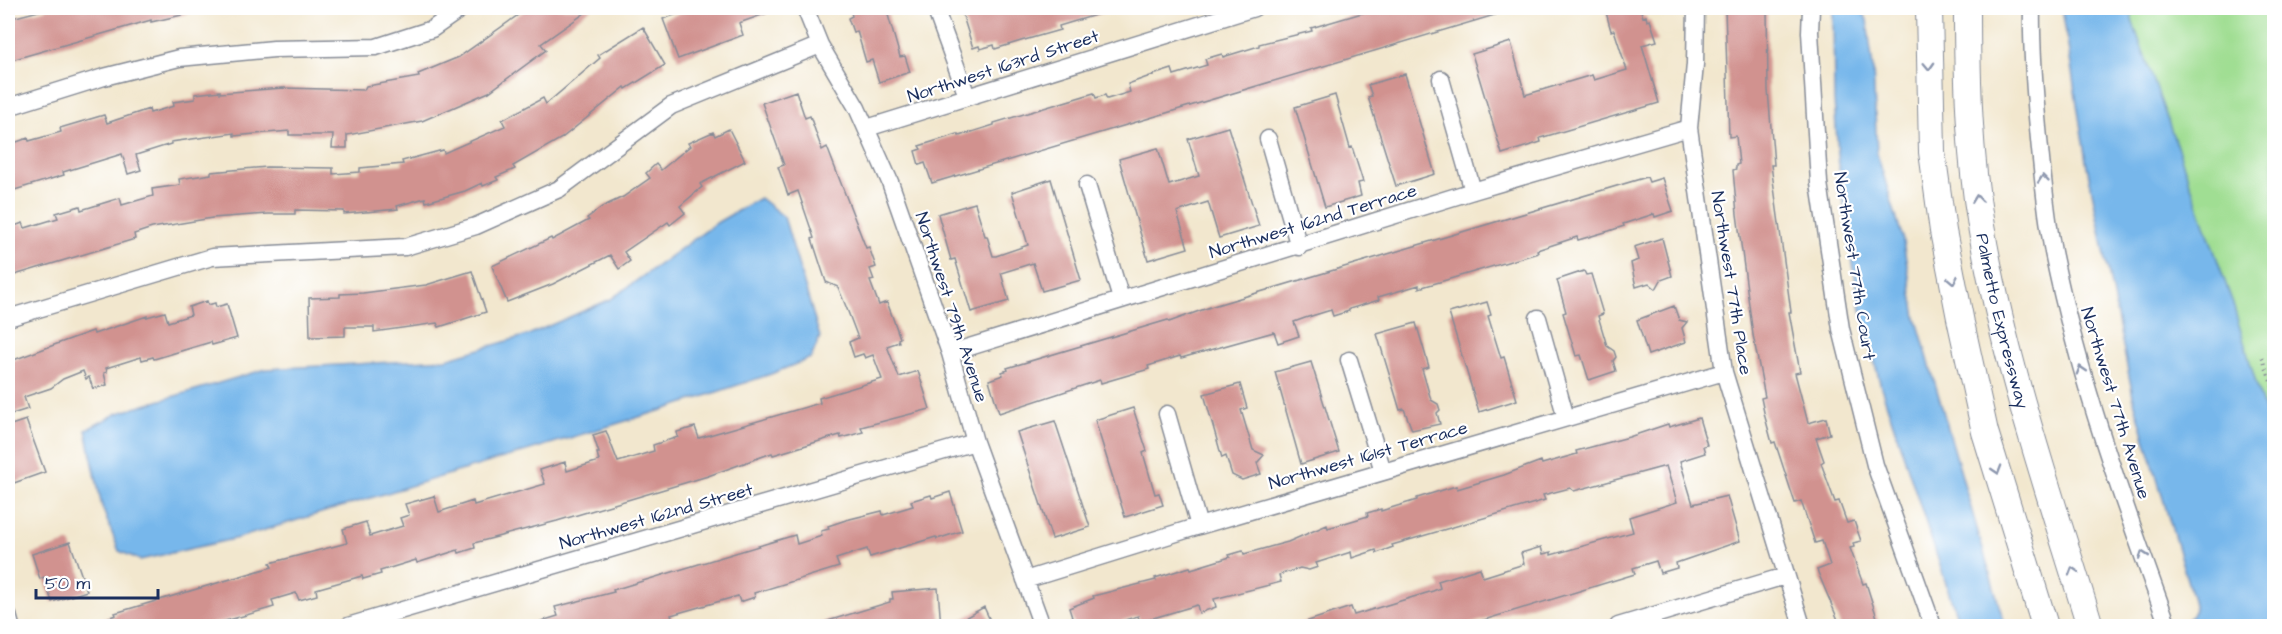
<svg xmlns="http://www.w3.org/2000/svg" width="2282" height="634" font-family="'Architects Daughter',sans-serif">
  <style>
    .green { fill: #a0de93; stroke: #5e8678; stroke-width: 1.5 }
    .water { fill: #77b7eb; stroke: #4973a4; stroke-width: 1.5 }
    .building { fill: #d1928f }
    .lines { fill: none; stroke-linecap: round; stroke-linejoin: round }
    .minor-casing { stroke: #868b96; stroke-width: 19 }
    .highway-casing { stroke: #868b96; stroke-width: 28 }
    .path { stroke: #868b96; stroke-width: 3; stroke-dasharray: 1.5 4.5; stroke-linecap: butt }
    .minor { stroke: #fff; stroke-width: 16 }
    .highway { stroke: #fff; stroke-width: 26 }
    .oneway { stroke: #8d97ae }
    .labels { text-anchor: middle; stroke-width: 4.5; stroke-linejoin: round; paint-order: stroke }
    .street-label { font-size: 18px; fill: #1b2f5e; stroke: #fff }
  </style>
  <rect width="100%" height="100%" fill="#fff"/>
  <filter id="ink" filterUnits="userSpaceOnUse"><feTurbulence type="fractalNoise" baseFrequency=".0167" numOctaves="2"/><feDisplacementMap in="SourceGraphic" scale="12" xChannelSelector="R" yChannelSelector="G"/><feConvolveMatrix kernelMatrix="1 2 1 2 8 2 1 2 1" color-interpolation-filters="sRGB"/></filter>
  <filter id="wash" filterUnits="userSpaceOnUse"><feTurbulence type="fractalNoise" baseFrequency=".008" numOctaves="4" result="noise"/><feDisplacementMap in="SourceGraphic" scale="24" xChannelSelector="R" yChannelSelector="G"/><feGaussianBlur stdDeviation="1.35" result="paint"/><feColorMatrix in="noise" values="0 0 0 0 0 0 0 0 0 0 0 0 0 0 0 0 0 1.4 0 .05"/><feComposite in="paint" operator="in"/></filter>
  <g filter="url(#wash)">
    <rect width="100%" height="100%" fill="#f2e7ce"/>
    <path class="green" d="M2126,8H2274V483Z"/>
    <path class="water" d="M1833,8H1861L1867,20L1873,68L1877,154L1902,236L1916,317L2005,626H1960L1881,387L1859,300L1848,234L1839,167L1834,100Z
      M2062,8H2132V20L2232,301L2274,444V626H2169L2187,621L2195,610L2193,600L2134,401L2086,161Z
      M760,198L784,217L820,337L811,358L771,374L669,408L238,538L140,560L119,551L102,507L86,430L118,413L266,369L446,359L528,335L611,299L718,222Z"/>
    <g id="blocks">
      <path class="building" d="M50,8H191V13L151,22V20L8,61V19Z
        M528,8H592L541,44L546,50L489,92L422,121L347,135V148H332L333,135H289V131L234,136V133L171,142V144L136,155L141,170L128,174L122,154L63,172L64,175L8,192V145L28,138L29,141L61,132L60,128L104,115L107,123L149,109L150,113L174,106L173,102L195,99V94L220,91V93L283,88L364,90L366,86L373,85L419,77L418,74L459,57Z
        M695,8H778L779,9L739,23L743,35L678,59L663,19Z
        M850,8H886L900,57L905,56L910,72L879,82L872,60L866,62L857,31L853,32L848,18L852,16Z
        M978,8H1109V11L1059,26L1060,30L1021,41L995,49L994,45L980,49L979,46L973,48L962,13Z
        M1379,8H1508V11L932,183L925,163L919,165L915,151L921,149L919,146L958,134L959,136L994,125V123L1094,93L1096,98L1105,95L1107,99L1130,92L1128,84L1153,75L1172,69L1174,75L1207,65L1205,59L1222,54L1223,57L1259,46V44L1312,31L1311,28Z
        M1622,8H1640L1643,17L1646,16L1647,21L1650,20L1657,41L1642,45L1659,103L1540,138L1541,142L1502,154L1472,54L1511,42L1525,95L1592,75L1594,80L1627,70L1614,30L1611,31L1606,12Z
        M1725,8H1767L1768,90L1774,165H1771L1791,312H1789L1800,372L1795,373L1808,423L1826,418L1830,434L1816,438L1824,461L1821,463L1835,502L1839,501L1847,523L1854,521L1861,541L1853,543L1854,547L1850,548L1863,584L1866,583L1880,627H1841L1817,570L1830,565L1822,541L1815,543L1801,501L1795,503L1775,442L1772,443L1765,417L1761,398L1765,397L1753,335L1737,214L1733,170L1736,169V165L1739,164L1736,136L1729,137Z
        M643,27L665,65L626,89L625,87L562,138L513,166L515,169L496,177L498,180L483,186L482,183L465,191L426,202L425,198L397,206L398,209L344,214V211L295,210V214H268L212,218L152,228L134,234L135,239L8,277V228L23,223L25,228L58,218L56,213L80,206L81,210L120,198L122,205L153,196L152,189L180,185L179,179L211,174V172L267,167L333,168V174L360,172V168L403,164L402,161L443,150L444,153L505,126L502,120L543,98L546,104L600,58L598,55Z
        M1405,74L1435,174L1396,186L1368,97L1372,96L1368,85Z
        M796,91L805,118L810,116L822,150L827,147L866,248L869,247L876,267L870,269L874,280L870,281L879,305L887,302L900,338L898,339L899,342L887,346L899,377L918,371L930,409L861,427L863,432L841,438L840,435L773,455L772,453L708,476L557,521L474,543L475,548L459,553L458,550L417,563L416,560L380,571L381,574L363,579L362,576L316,589L317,595L299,600L296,593L272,600L274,607L229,620L200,627H89L88,624L116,615L115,613L272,567L270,563L347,543L343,529L366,522L370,536L403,526L400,518L409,515L405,504L434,496L439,512L473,501L474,505L545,484L540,470L565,462L567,471L599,461L597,453H599L593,435L606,431L618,462L654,451L653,445L678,437L677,432L695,427L699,438L820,403L819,398L882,379L873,355L865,358L863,354L854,357L849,342L858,338L847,309L838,287L826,282L812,239L814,238L798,191L788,195L778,167L784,165L762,103Z
        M1335,95L1350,148L1352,147L1363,182L1358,183L1361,196L1325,207L1295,107Z
        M1228,127L1259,226L1219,238L1208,202L1177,212L1188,248L1148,260L1119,159L1158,148L1169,185L1199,176L1188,139Z
        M729,129L745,161L700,184L702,187L680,206L685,213L670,225L668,222L624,252L630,261L619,269L610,255L553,284L507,302L492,266L551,238L552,240L589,220L587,218L602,207L623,197L650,178L646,173L656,164L661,170L690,146L688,143L713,132L715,136Z
        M1647,177L1649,182L1662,178L1673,211L1655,217L1654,214L1623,224L1624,226L1609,231L1578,240L1577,237L1537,250L1538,253L1419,288V285L1378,297L1379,300L1349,309V311L1333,316L1331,310L1305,318L1294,322L1299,336L1278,343L1274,332L1181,358L1180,356L1148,366L1149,369L1101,383L1100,380L999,413L989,380L1003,375L1002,372L1008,370L1007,368L1168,320L1169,322L1213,306Z
        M1051,179L1081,280L1042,291L1033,263L1001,273L1009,301L971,312L955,259L951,260L938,214L975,203L985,236H987L993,256H996L1028,245L1012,192Z
        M1662,238L1672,276L1661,280L1656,289L1649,283L1636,287L1631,263L1638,260L1634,247Z
        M472,271L486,312L439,327L437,323L374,332V327H345V336L310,337L309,298L340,297V294L363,293L426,285Z
        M1584,271L1586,275L1591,274L1603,314L1598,316L1607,346L1614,351L1616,357L1613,361L1616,371L1589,380L1581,355L1576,356L1563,313L1566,312L1557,280Z
        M207,301L208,305L215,303L216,307L227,304L237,338L212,345L211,342L154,359L153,357L142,360L141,357L106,368L107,372L104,373L107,385L93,389L89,377L86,379L83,371L63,379L51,388L24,397L28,409L12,414L8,401V362L73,338L93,331L94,334L147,316V317L165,312L168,322L191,315L189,307Z
        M1487,302L1491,315L1488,316L1501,358L1504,357L1517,400L1479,412L1449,313Z
        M1674,306L1679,320L1687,322L1682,328L1686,342L1648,355L1637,320Z
        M1416,323L1429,367L1422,369L1431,400L1438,404L1440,410L1437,413L1440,424L1412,430L1404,409L1400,410L1377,334Z
        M1311,362L1339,452L1301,464L1275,372Z
        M1240,384L1247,408L1241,410L1253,450L1264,455L1257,463L1261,474L1242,480L1232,475L1226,456L1222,458L1204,394Z
        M1133,408L1147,451L1143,453L1155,494L1159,493L1163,505L1125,517L1095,420Z
        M1699,418L1707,445L1703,446L1705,453L1680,461L1693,504L1727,496L1740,541L1676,563L1677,568L1660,573L1656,561L1633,568L1635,574L1461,627H1299V624L1351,607L1354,615L1433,591L1440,588L1438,581L1480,568L1483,577L1524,564L1521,553L1541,547L1543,554L1551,552V555L1633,532L1629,517L1677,502L1666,466L1574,491L1570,488L1543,495L1545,500L1392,545L1393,547L1377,553L1376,550L1352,558L1351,552L1316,563L1318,567L1309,570L1300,568L1279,575L1281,582L1214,599L1216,607L1199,613L1197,605L1140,622L1138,616L1103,627H1075L1069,608L1094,598L1093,596L1156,580L1155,578L1190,567L1191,569L1230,557L1229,555L1243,551L1244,554L1288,542L1327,525L1328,528L1368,516L1367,513L1381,509V511L1417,500V498L1456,486L1457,489L1504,475L1541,461L1542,464L1577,454L1576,451L1629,437L1668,424L1669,427Z
        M26,420L45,472L14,483L8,465V426Z
        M1055,421L1090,527L1052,539L1017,432Z
        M950,492L962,531L937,539L936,537L870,557L867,549L836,559L839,567L754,593L755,597L740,602L738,596L671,615L673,621L656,627L654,622L640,627H535V623L558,616L555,607L614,592L613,590L795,535L797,544L822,536L821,531L829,529L828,526L846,520L882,511L883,515L913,506L911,501L931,495L932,498Z
        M70,542L87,591L52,602L44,577L40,579L32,554Z
        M938,588L941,627H921V622L882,625L883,627H821V623L890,602V599H893L892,592Z
        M984,607L993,627H949Z"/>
    </g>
  </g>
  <g filter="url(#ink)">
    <use href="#blocks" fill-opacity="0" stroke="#868b96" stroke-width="1.5"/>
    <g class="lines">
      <defs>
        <path id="minor" d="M805,8L820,45L857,108L890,182L950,353L975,442L1042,626
          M935,8L967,96
          M1696,8L1695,64L1689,128L1724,372L1802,626
          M1811,8L1810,32L1819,183L1841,329L1875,465L1933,626
          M2032,8C2031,44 2034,81 2037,117C2041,162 2045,208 2053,252C2079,380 2124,504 2168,626
          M1441,79L1473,191
          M8,107L104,77L179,58L274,49L376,47L432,29L462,8
          M867,128L1254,8
          M1268,139L1299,247
          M1087,185L1121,299
          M8,318L212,257L405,247L476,226L559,189L671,106L820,45
          M1538,318L1566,418
          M950,353L1473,191L1689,128
          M1349,360L1383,471
          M1167,414L1199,526
          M1025,580L1199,526L1724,372
          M8,615L11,626
          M348,626L975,442
          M1618,626L1785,576"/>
        <g id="highway">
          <path d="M1929,8L1932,152L1943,231L1961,323L1985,432L2045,626"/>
          <path id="s1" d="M1967,8C1967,80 1969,154 1981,226C2004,362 2050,494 2090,626"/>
        </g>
      </defs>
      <use href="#minor" class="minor-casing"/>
      <use href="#highway" class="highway-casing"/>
      <path class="path" d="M2262,357L2274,392"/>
      <use href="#minor" class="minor"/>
      <use href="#highway" class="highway"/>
    </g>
    <defs><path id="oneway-chevron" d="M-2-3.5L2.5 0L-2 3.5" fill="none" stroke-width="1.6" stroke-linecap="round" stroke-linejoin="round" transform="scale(1.5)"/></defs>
    <g class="oneway">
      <use href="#oneway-chevron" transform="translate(1929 66) rotate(88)"/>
      <use href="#oneway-chevron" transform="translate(2043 179) rotate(-96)"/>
      <use href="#oneway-chevron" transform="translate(1977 199) rotate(-97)"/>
      <use href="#oneway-chevron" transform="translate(1953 280) rotate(79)"/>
      <use href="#oneway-chevron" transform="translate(2081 370) rotate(-107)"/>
      <use href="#oneway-chevron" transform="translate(1997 470) rotate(73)"/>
      <use href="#oneway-chevron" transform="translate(2143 555) rotate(-109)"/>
      <use href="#oneway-chevron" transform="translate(2073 571) rotate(-107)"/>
    </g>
  </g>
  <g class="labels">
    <g class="street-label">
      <text transform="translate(1003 66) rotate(-18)" y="6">Northwest 163rd Street</text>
      <text transform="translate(1313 221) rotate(-17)" y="6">Northwest 162nd Terrace</text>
      <text transform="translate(1855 266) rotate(81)" y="6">Northwest 77th Court</text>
      <text transform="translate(1732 283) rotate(81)" y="6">Northwest 77th Place</text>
      <text transform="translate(952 307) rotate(72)" y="6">Northwest 79th Avenue</text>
      <text dy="6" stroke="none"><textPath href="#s1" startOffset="316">Palmetto Expressway</textPath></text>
      <text transform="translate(2116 403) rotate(73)" y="6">Northwest 77th Avenue</text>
      <text transform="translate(1368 455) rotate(-16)" y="6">Northwest 161st Terrace</text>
      <text transform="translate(656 516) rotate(-16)" y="6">Northwest 162nd Street</text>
    </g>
  </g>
  <rect width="2282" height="634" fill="none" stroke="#fff" stroke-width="30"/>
  <path d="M36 589v9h122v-9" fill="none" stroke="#1b2f5e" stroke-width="3"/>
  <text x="45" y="589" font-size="18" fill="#1b2f5e" stroke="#ffffff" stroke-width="4.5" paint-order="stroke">50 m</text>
</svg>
